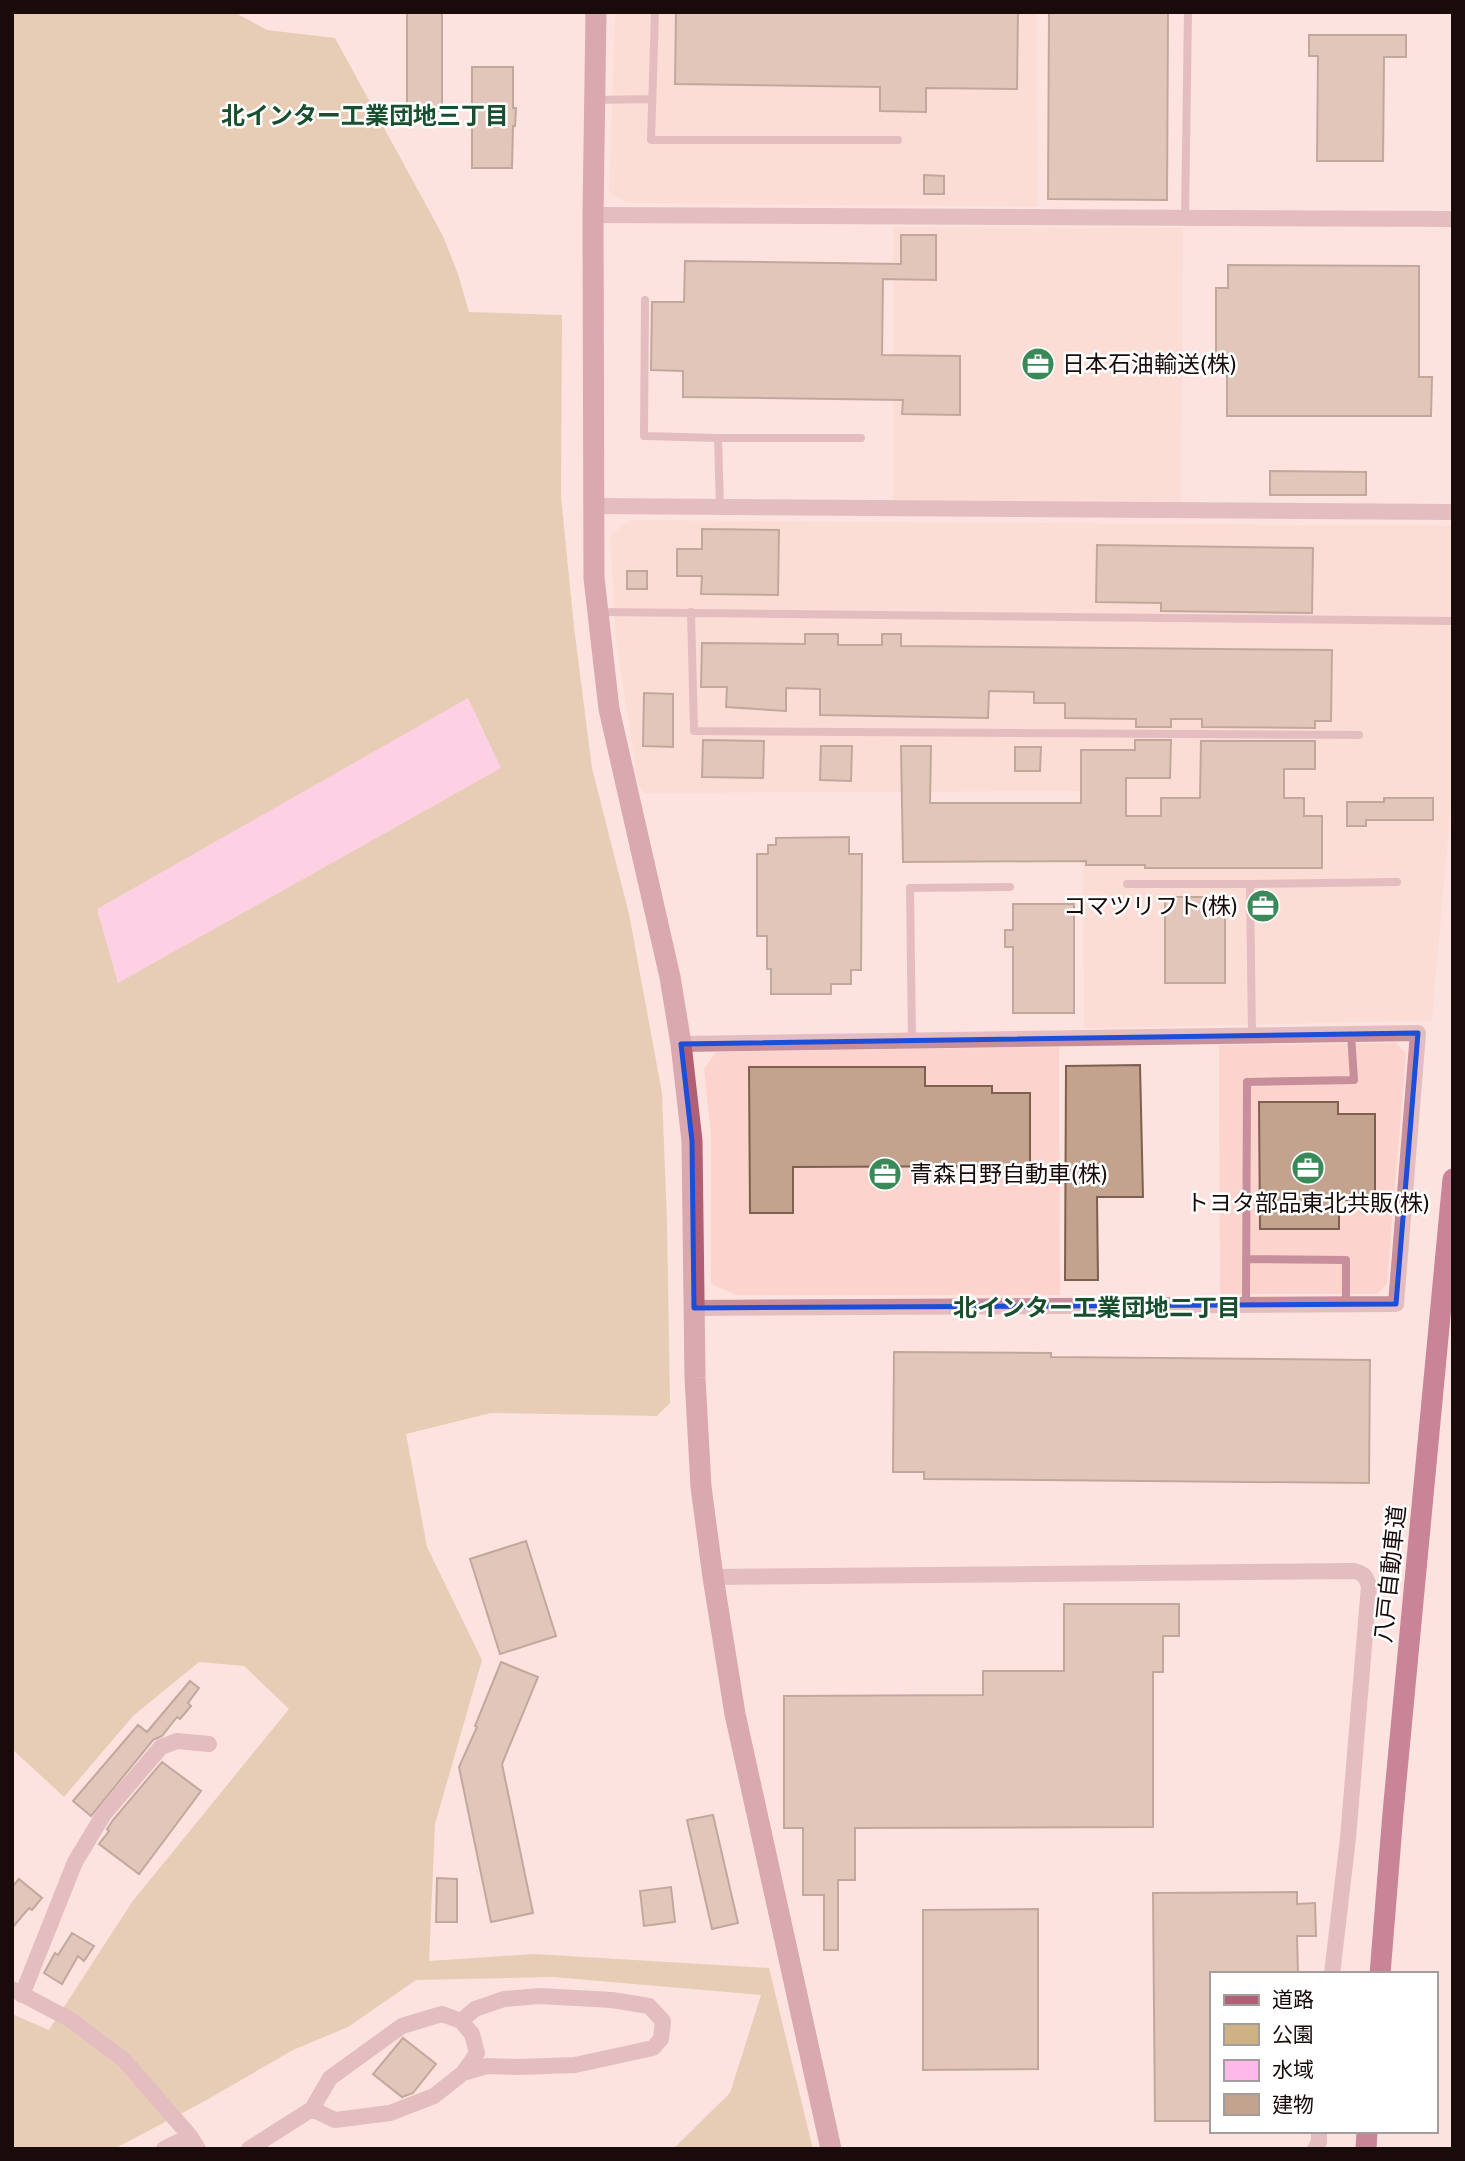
<svg xmlns="http://www.w3.org/2000/svg" width="1465" height="2161" font-family="'Public Sans','Noto Sans JP',sans-serif">
  <style>
    .built { fill: #fcd4cd }
    .green { fill: #cfb284 }
    .water { fill: #ffb9e8 }
    .building { fill: #c3a28e; stroke: #7d604d; stroke-width: 2 }
    .lines { fill: none; stroke-linecap: round; stroke-linejoin: round }
    .lane { stroke: #c78e9b; stroke-width: 8 }
    .street { stroke: #c78e9b; stroke-width: 16 }
    .secondary { stroke: #b15f75; stroke-width: 21 }
    .highway { stroke: #8e1144; stroke-width: 21 }
    .marked { fill: none; stroke: #1d4ed8; stroke-width: 5; stroke-linejoin: round }
    .labels { text-anchor: middle; stroke-width: 5; stroke-linejoin: round; paint-order: stroke }
    .poi-label { font-size: 23px; fill: #180b09; stroke: #fff; text-anchor: start }
    .street-label { font-size: 23px; fill: #180b09; stroke: #fff }
    .neighbourhood-label { font-size: 24px; font-weight: bold; fill: #18502f; stroke: #fff }
  </style>
  <rect width="100%" height="100%" fill="#fce3df"/>
  <path class="built" d="M615,12H1037L1038,207L627,203L609,193Z
    M893,227L1183,228L1181,502L893,500Z
    M631,520L1453,526V780L1432,1021L1084,1028L1082,791L644,793L638,783L616,640L610,536Z
    M1396,1043L1406,1053L1387,1283L1378,1294H1220L1219,1045Z
    M1059,1047L1060,1295H736L711,1284V1135L704,1069L716,1052Z"/>
  <path class="green" d="M12,12H234L267,30L335,38L443,236L458,274L469,312L562,315L561,497L574,627L592,768L629,914L662,1093L667,1221L670,1403L657,1416L491,1413L406,1434L427,1547L482,1660L435,1824L429,1961L534,1954L769,1968L813,2149H673L730,2093L761,1995L553,1977L416,1980L348,2027L293,2050L203,2102L114,2149H12V2014L49,2030L132,1902L289,1709L244,1666L199,1662L133,1716L64,1797L12,1749Z"/>
  <path class="water" d="M468,698L501,768L118,983L97,909Z"/>
  <path class="building" d="M407,12H442V111H407Z
    M676,12H1018L1017,89L926,88V112L880,111V87L675,84Z
    M1049,12H1168L1167,200L1048,199Z
    M1309,35H1406V57H1384L1383,161H1317L1318,56H1309Z
    M472,67H513V108H516L515,126H513L512,168H472Z
    M924,175L944,176V194H924Z
    M901,235H936V280L883,279L882,355L960,356V415L902,414L903,400L683,397V371L651,370L652,302H684L685,261L901,264Z
    M1228,265L1419,266V377H1432L1431,416H1227V373H1216V288H1228Z
    M1270,471L1366,472V495H1270Z
    M702,529L779,530L778,595L701,594L702,576H677V549H702Z
    M1097,545L1313,548L1312,613L1161,611V603L1096,602Z
    M627,571H647V589H627Z
    M805,634H838V645H882V634H901V646L1332,650L1331,721H1315V728L1202,727V719H1171V727H1136V719L1065,718V703H1034V692L989,691L988,718L820,715V689L786,688V711L726,707L727,687H701L702,643L805,644Z
    M644,693L673,694V747L643,746Z
    M703,740L764,741L763,778L702,777Z
    M1135,740H1171L1170,778H1126V816H1161V798H1200L1201,741H1315V769H1284V798H1304V816H1322V868H1145V865H1086V861L903,862L901,746H931L930,803H1081V750H1135Z
    M821,746H852L851,781L820,780Z
    M1015,747H1041L1040,771H1015Z
    M1384,798H1433V820H1366V826H1347V802H1384Z
    M849,837V854H862L861,970H851V984H831V994H771V969H767V936H757V854H768V845H776V838Z
    M1165,897H1225V983H1165Z
    M1013,904H1074V1013H1013V947H1005V930H1013Z
    M1140,1065L1143,1197H1097L1098,1280H1065L1066,1066Z
    M749,1067H925V1086H992V1093H1030V1166L793,1167V1213H750Z
    M1259,1102H1338V1114H1375V1200H1339V1229H1260Z
    M894,1352L1051,1353V1357L1370,1360L1369,1483L924,1479V1472H893Z
    M526,1541L556,1636L500,1654L470,1559Z
    M1064,1604H1179V1636H1163V1672H1153V1827L855,1828V1880H838V1950H824V1895H803V1828H784V1696L983,1695V1671H1064Z
    M501,1662L538,1677L502,1764L533,1913L491,1922L459,1767L477,1727L475,1726Z
    M190,1681L199,1688L188,1703L191,1706L180,1719L177,1717L162,1736L153,1740L91,1816L73,1801L138,1725L147,1732Z
    M162,1762L201,1791L139,1874L99,1844L109,1831L107,1829L113,1820Z
    M713,1815L738,1923L712,1929L687,1820Z
    M437,1878L457,1879V1922H436Z
    M19,1879L42,1898L32,1910L29,1908L12,1928V1887Z
    M671,1887L675,1922L644,1926L640,1891Z
    M1297,1892V1904L1315,1903L1316,1936H1297L1298,1974H1211V2121H1155L1153,1893Z
    M1038,1909V2069L923,2070V1910Z
    M72,1933L94,1946L84,1961L78,1956L62,1984L44,1973L55,1953L58,1955Z
    M403,2038L436,2064L413,2093L402,2097L373,2074Z"/>
  <g class="lines">
    <path class="lane" d="M655,12L651,140H898
      M595,100L652,99
      M1185,218L1188,12
      M645,300L644,436L718,438
      M720,507L718,438H861
      M601,612L1450,621
      M691,612L694,731L1359,735
      M1127,884H1250
      M1252,1036L1250,884L1397,882
      M912,1041L910,888L1010,887
      M1246,1259L1346,1260V1305
      M1246,1305L1247,1082L1354,1080L1351,1034"/>
    <path class="street" d="M593,215L1453,219
      M594,506L1453,512
      M681,1044L1418,1033L1396,1304L694,1308
      M713,1577L1354,1571C1363,1573 1366,1576 1369,1586L1348,1838L1332,1974
      M12,1989L71,2020L124,2060L190,2136L198,2149
      M22,1995L75,1862L104,1814L161,1747L177,1741L209,1744
      M461,2021L475,2009L504,1999L540,1996L612,2000L649,2006L663,2021L661,2039L653,2048L575,2065L520,2067L487,2066L463,2073
      M164,2149L190,2136
      M249,2149L312,2109L330,2078L402,2026L442,2014L461,2021L472,2034L477,2053L463,2073L434,2096L390,2113L335,2120L312,2109
      M1315,2149L1319,2142V2131"/>
    <path class="secondary" d="M596,12L593,215L594,578L609,709L670,977L681,1044L692,1141L695,1378L701,1487L713,1577L735,1714L831,2149"/>
    <path class="highway" d="M1380,1974L1393,1813L1453,1179
      M1366,2149L1367,2131"/>
  </g>
  <path d="M0 0H1465V2161H0ZM1418,1033L1396,1304L694,1308L692,1141L681,1044Z" fill="#fce3df" fill-opacity=".55" fill-rule="evenodd"/>
  <path class="marked" d="M1418,1033L1396,1304L694,1308L692,1141L681,1044Z"/>
  <defs>
    <symbol id="office-disc" viewBox="-11 -11 22 22"><circle r="9.5" fill="#3a8958" stroke="#fff"/><path d="M-6-3h4V-5.5h4V-3h4V5H-6ZM-1-4.5V-3h2v-1.5ZM-6 0V1H6V0Z" fill="#fff"/></symbol>
  </defs>
  <g fill-rule="evenodd">
    <use href="#office-disc" x="1019" y="345" width="38" height="38"/>
    <use href="#office-disc" x="1244" y="887" width="38" height="38"/>
    <use href="#office-disc" x="1289" y="1149" width="38" height="38"/>
    <use href="#office-disc" x="866" y="1155" width="38" height="38"/>
  </g>
  <g class="labels">
    <g class="poi-label">
      <text x="1062" y="372">日本石油輸送(株)</text>
      <text x="1238" y="914" text-anchor="end">コマツリフト(株)</text>
      <text x="910" y="1182">青森日野自動車(株)</text>
      <text x="1308" y="1211" text-anchor="middle">トヨタ部品東北共販(株)</text>
    </g>
    <g class="street-label">
      <text transform="translate(1390 1574) rotate(-84)" y="8">八戸自動車道</text>
    </g>
    <g class="neighbourhood-label">
      <text x="365" y="124">北インター工業団地三丁目</text>
      <text x="1097" y="1316">北インター工業団地二丁目</text>
    </g>
  </g>
  <rect width="1465" height="2161" fill="none" stroke="#180b09" stroke-width="28"/>
  <rect x="1210" y="1972" width="228" height="161" fill="#ffffff" stroke="#a39d9d" stroke-width="2"/>
  <rect x="1224" y="1995" width="35" height="10" fill="#b15f75" stroke="#a39d9d" stroke-width="2"/>
  <text x="1272" y="2007" font-size="21" fill="#180b09">道路</text>
  <rect x="1224" y="2024" width="35" height="21" fill="#cfb284" stroke="#a39d9d" stroke-width="2"/>
  <text x="1272" y="2042" font-size="21" fill="#180b09">公園</text>
  <rect x="1224" y="2060" width="35" height="21" fill="#ffb9e8" stroke="#a39d9d" stroke-width="2"/>
  <text x="1272" y="2077" font-size="21" fill="#180b09">水域</text>
  <rect x="1224" y="2094" width="35" height="21" fill="#c3a28e" stroke="#a39d9d" stroke-width="2"/>
  <text x="1272" y="2112" font-size="21" fill="#180b09">建物</text>
</svg>
